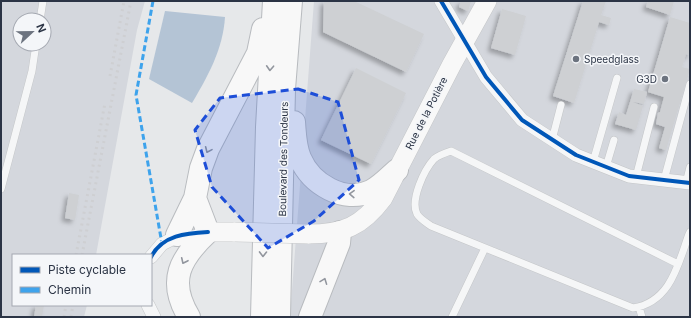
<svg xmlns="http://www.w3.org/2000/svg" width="691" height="318" font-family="Inter,sans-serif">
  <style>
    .built { fill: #d4d7dd; fill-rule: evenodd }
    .water { fill: #b4c4d5 }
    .building { fill: #ced0d3; filter: url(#shadow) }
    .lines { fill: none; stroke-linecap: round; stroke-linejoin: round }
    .lane-casing { stroke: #c4c6c8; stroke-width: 8 }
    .street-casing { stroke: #c4c6c8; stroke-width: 14 }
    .secondary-casing { stroke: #c4c6c8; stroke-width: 20 }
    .highway-casing { stroke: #b8bbbf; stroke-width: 24 }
    .lane { stroke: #f5f6f7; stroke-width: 7 }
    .street { stroke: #f5f6f7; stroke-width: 13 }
    .secondary { stroke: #f8f8f8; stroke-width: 19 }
    .highway { stroke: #f8f8f8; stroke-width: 22 }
    .rail { stroke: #cecfd2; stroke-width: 3; stroke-dasharray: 2 4; stroke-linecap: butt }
    .secondary-bridge-casing { stroke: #c4c6c8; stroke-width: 20; stroke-linecap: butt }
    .secondary-bridge { stroke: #f8f8f8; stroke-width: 19 }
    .quiet { stroke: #3ea3ec; stroke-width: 3; stroke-dasharray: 6 3; stroke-linecap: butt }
    .cycleway-casing { stroke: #f4f6f9; stroke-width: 6 }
    .cycleway { stroke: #0057b8; stroke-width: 4 }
    .oneway { stroke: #92969e }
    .marked { fill: #1d4ed8; fill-opacity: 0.2; stroke: #1d4ed8; stroke-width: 3; stroke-dasharray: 8 5; stroke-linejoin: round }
    .poi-dot { fill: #6c737f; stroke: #f4f6f9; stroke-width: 1.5 }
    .labels { text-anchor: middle; stroke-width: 3; stroke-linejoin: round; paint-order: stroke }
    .poi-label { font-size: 10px; fill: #2b3445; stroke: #f4f6f9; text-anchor: start }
    .street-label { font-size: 10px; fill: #2b3445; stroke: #f4f6f9 }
  </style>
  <defs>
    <filter id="shadow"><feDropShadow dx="-3.5" dy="3.5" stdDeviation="2" flood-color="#0004"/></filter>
  </defs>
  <rect width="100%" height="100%" fill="#e6e8ea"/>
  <path class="built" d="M1,1H145L137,30L96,255H13V305H87L84,317H1ZM20,20H44V44H20Z
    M314,1H690V317H290Z"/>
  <path class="water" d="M165,11L225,17C223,49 208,76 192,103L149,79Z"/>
  <path class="building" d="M324,1H354L424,34L406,72L323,32Z
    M461,1H471L468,11L459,7Z
    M583,1H606L601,15L611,18L609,25L599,22L574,103L553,96Z
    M648,1H674L670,15L646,7Z
    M502,9L526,16L515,55L491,48Z
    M670,17L690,23V55L686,54L682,67L690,69L666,150L659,148L665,127L656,124L658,113L660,112L664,97L648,92Z
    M356,68L406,93L371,164L321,140Z
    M634,89L647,92L644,104L633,102L643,106L636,130L615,124L619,112L626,115Z
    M69,193L79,195L75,220L65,218Z
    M36,305H44L42,317H34Z"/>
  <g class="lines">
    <defs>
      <path id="lane" d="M40,20L43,1
        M552,140L561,105
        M593,162L617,78
        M606,167L614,140
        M636,177L654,107
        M664,180L690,84
        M686,183L690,167
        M1,189L32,71L36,44
        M678,264L451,151C445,153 439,155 434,159C424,170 410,200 417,214C420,219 427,223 431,226L633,308C671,302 678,264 689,234L690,232
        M639,307L642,317
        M452,317L485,248"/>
      <path id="street" d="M441,1L486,77L522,120L576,155L629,176L690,183
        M151,257L162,244L182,234
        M148,305L154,317"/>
      <path id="secondary" d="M208,232H235
        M308,234C344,234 362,226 383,198L452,64L487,1"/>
      <path id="highway" d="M294,122C295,135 295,146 300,158C311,184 344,204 371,191C381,186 389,177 397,170
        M177,235L195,198L201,168L208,149L258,53L263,29
        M189,317C167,281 180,258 208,232L195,198
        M262,317L267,127L274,1
        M279,317L284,89L291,1
        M310,317L339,243L340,232"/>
    </defs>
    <use href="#lane" class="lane-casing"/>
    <use href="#street" class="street-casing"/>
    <use href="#secondary" class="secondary-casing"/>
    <use href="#highway" class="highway-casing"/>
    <use href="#lane" class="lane"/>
    <use href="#street" class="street"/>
    <use href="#secondary" class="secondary"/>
    <use href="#highway" class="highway"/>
    <path class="rail" d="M110,76L124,1
      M76,255L105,103
      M82,255L131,1
      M64,317L66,305
      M71,317L73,305"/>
    <defs>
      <path id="secondary-bridge" d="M235,232L308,234"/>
    </defs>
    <use href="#secondary-bridge" class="secondary-bridge-casing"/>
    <use href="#secondary-bridge" class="secondary-bridge"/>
    <path class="quiet" d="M153,1L136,95L162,244"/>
    <defs>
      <path id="cycleway" d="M441,1L486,77L522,120L576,155L629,176L690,183
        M151,257C162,235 187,233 208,232"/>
    </defs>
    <use href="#cycleway" class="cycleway-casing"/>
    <use href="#cycleway" class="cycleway"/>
  </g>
  <defs><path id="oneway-chevron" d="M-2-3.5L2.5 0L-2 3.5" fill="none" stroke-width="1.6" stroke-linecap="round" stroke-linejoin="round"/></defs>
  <g class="oneway">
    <use href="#oneway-chevron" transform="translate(270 68) rotate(93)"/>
    <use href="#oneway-chevron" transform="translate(208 150) rotate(114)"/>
    <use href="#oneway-chevron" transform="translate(352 194) rotate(-178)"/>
    <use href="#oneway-chevron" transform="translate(263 254) rotate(91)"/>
    <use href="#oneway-chevron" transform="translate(184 261) rotate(115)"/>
    <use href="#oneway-chevron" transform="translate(324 281) rotate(-69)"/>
  </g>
  <path class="marked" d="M298,89L338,102L359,180L314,221L268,248L212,187L195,130L220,98Z"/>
  <g class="poi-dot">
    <circle cx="576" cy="59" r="4"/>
    <circle cx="665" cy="79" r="4"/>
  </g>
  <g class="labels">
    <g class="poi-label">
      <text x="584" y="63">Speedglass</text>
      <text x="657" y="83" text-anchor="end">G3D</text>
    </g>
    <g class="street-label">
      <text transform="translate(426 113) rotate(-63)" y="4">Rue de la Potière</text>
      <text transform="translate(283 159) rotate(-89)" y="4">Boulevard des Tondeurs</text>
    </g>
  </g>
  <rect width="691" height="318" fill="none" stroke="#2b3445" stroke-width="4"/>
  <rect x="12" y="254" width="140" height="52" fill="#f4f6f9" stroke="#a4a8b1"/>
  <rect x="20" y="267" width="20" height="6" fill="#0057b8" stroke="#a4a8b1"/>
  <text x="48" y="274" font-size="12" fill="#2b3445">Piste cyclable</text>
  <rect x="20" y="287" width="20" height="6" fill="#3ea3ec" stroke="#a4a8b1"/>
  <text x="48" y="294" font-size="12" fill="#2b3445">Chemin</text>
  <g transform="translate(32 32) rotate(68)"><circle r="19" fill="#f4f6f9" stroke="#a4a8b1"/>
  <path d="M0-3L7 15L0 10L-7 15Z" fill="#6c737f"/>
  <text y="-6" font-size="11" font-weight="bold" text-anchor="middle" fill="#2b3445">N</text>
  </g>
</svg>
